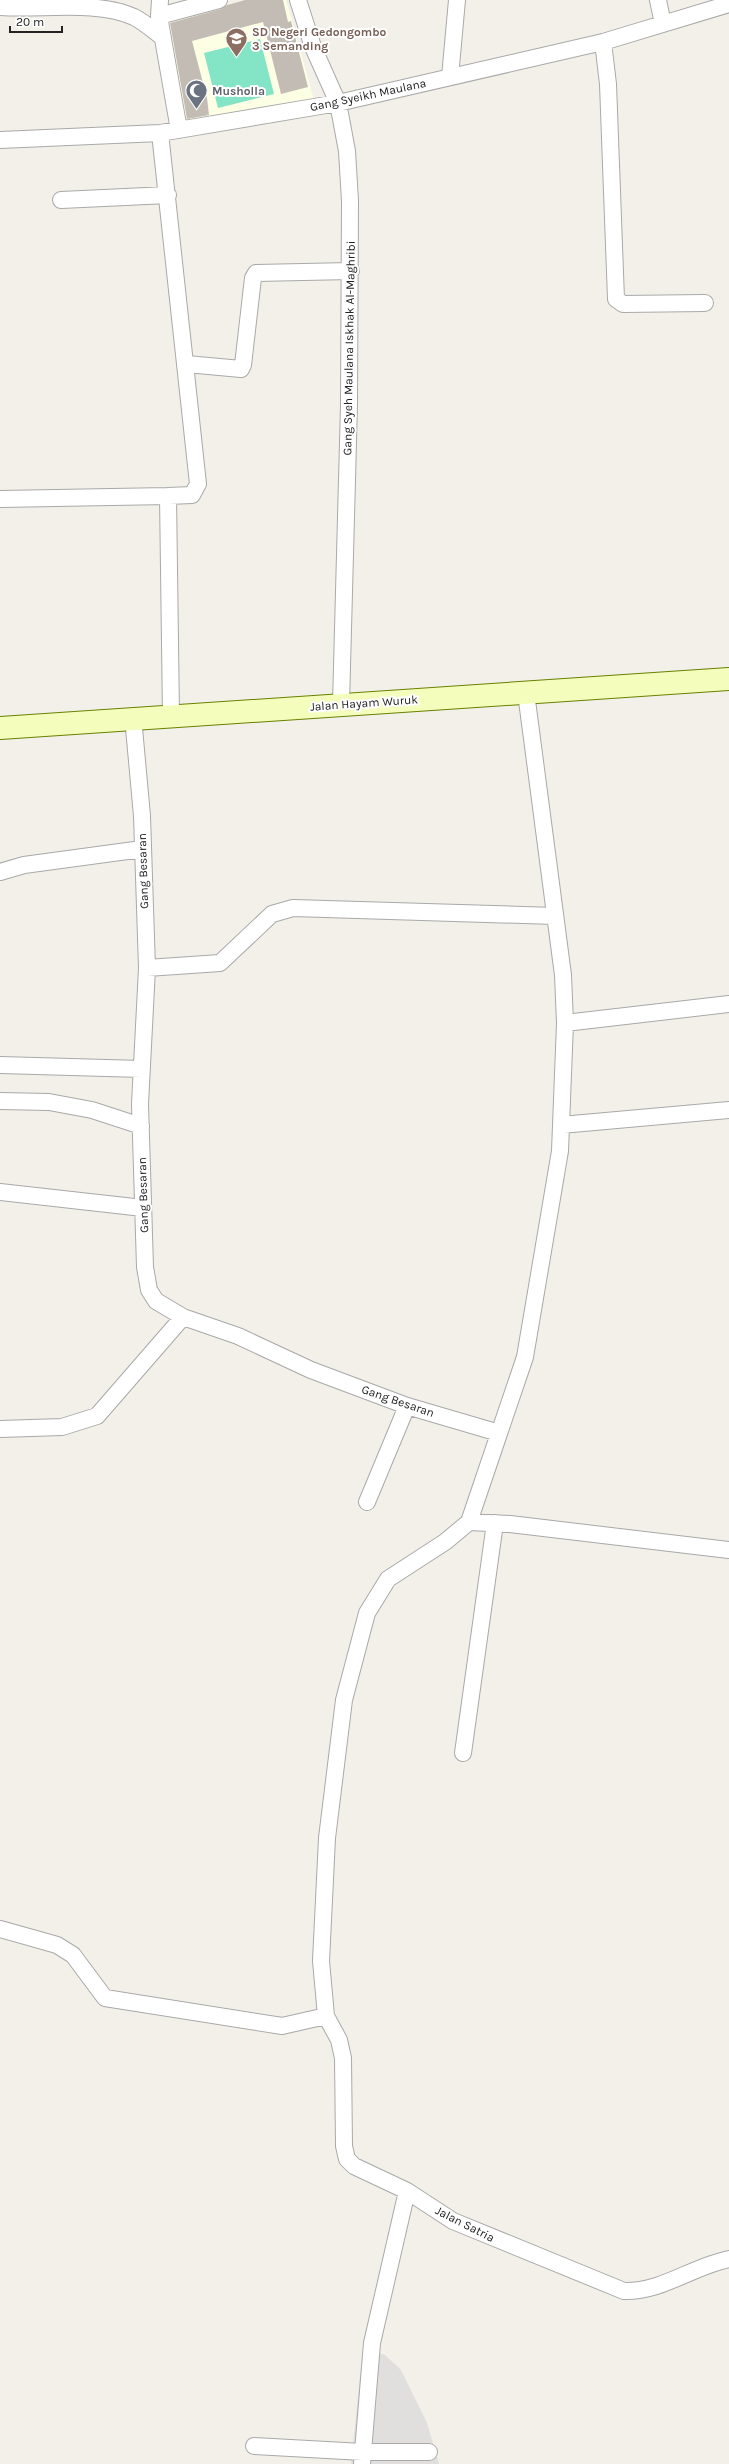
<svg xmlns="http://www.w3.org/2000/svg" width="729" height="2464" font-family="Karla,sans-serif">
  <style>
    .residential { fill: #e0dfde }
    .education { fill: #fdffe4 }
    .pitch { fill: #83e4c6 }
    .building { fill: #c3bcb4 }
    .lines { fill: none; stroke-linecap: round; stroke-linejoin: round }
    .minor-casing { stroke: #a9a9a9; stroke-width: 18 }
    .secondary-casing { stroke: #698100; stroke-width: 24 }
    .minor { stroke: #fff; stroke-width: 16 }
    .secondary { stroke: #f4fdbb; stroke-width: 22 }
    .labels { text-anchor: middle; stroke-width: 4; stroke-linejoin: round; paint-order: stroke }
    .education-label { font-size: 12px; font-weight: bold; fill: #785e54; stroke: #fff; text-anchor: start }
    .worship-label { font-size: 12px; font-weight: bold; fill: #5b616d; stroke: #fff; text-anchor: start }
    .street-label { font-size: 12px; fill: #222; stroke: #fff }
  </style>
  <rect width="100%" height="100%" fill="#f2f0e8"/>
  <path class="residential" d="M363,2348L385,2355L401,2370L427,2423L439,2464H351Z"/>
  <path class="education" d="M245,0H286L314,100L184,127L163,19Z"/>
  <path class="pitch" d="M260,39L274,94L218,108L204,53Z"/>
  <path class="building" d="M245,0H283L288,22L291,21L308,87L281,94L263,22L192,41L207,98L209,115L187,119L170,23L221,9L227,5Z"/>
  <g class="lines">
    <defs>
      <path id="minor" d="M160,0L159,16L179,130
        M298,0L313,47L338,103L347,151L350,201L349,405L341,704
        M658,0L663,24
        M0,7C41,10 97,0 134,17C144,22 153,30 162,37
        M159,16L219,0
        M603,42L608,84L616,299L623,304L705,303
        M450,77L457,0
        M160,133L198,484L192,495L168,496L171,715
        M0,140L160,133L338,103L603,42L729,4
        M61,200L168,195
        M187,364L241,369L243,365L253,278L256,273L351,271
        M0,499L168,496
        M526,693L563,975L565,1023L560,1151L525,1357L469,1522L445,1542L388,1579L367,1613L344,1700L327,1838L321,1961L326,2016L339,2040L343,2058L344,2146L347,2159L354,2166L407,2191L453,2221L624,2291C662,2292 693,2266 729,2259
        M133,717L142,816L147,968L140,1104L145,1267L149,1290L156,1301L183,1317L238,1336L311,1370L407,1406L499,1433
        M0,872L24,865L142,849
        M147,968L220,963L272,914L293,908L555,916
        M565,1023L729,1004
        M0,1065L142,1069
        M0,1101L49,1102L92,1110L141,1126
        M561,1125L729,1110
        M0,1192L143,1208
        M0,1429L62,1427L97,1416L183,1317
        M367,1502L407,1406
        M469,1522L510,1524L729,1550
        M463,1753L495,1523
        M0,1929L57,1945L73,1955L105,1998L282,2026L326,2016
        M254,2446L363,2452H429
        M362,2464L372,2343L407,2191"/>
      <path id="secondary" d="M0,728L729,679"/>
    </defs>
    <use href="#minor" class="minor-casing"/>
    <use href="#secondary" class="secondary-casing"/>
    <use href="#minor" class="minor"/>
    <use href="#secondary" class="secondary"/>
  </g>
  <defs>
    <symbol id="school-pin" viewBox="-11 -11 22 30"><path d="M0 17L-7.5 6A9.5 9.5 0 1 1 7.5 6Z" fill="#8d6e63" stroke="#fff"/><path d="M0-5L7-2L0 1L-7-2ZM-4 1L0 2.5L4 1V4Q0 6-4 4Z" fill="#fff"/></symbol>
    <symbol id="mosque-pin" viewBox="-11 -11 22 30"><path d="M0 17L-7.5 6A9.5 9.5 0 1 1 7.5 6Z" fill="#6b7280" stroke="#fff"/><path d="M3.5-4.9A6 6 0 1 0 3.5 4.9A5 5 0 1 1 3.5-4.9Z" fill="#fff"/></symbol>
  </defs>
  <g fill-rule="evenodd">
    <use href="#school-pin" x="224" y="26" width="25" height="34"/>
    <use href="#mosque-pin" x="184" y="78" width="25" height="34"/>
  </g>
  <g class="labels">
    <g class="education-label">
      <text x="252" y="36">SD Negeri Gedongombo<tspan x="252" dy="14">3 Semanding</tspan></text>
    </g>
    <g class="worship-label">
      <text x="212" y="95">Musholla</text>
    </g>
    <g class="street-label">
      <text transform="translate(368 95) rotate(-12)" y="4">Gang Syeikh Maulana</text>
      <text transform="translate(349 348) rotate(-89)" y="4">Gang Syeh Maulana Iskhak Al-Maghribi</text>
      <text transform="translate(364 703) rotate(-4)" y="4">Jalan Hayam Wuruk</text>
      <text transform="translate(143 871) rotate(-92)" y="4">Gang Besaran</text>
      <text transform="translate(143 1195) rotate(-92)" y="4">Gang Besaran</text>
      <text transform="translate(398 1401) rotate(19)" y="4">Gang Besaran</text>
      <text transform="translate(465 2224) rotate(27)" y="4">Jalan Satria</text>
    </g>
  </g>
  <path d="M10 26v6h52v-6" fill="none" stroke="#222222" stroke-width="2"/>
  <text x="16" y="26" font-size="12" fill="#222222" stroke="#ffffff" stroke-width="3" paint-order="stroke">20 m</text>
</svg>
